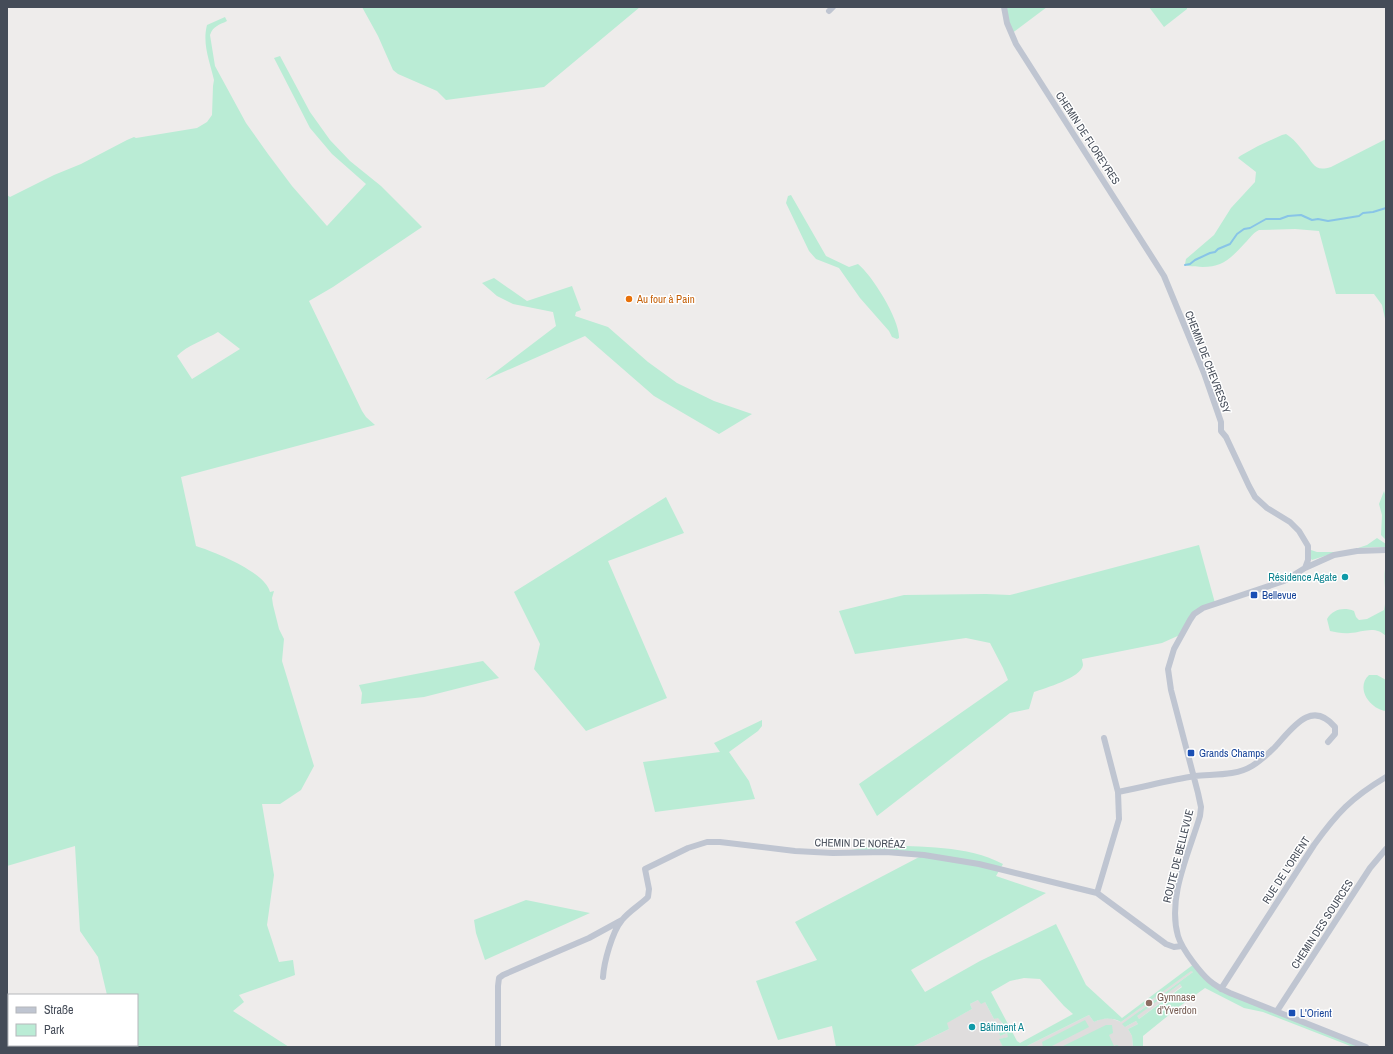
<svg xmlns="http://www.w3.org/2000/svg" width="1393" height="1054" font-family="'Archivo Narrow',sans-serif">
  <style>
    .education { fill: #dfdddd }
    .green { fill: #baecd5; fill-rule: evenodd }
    .lines { fill: none; stroke-linecap: round; stroke-linejoin: round }
    .stream { stroke: #88c4e7; stroke-width: 2 }
    .street { stroke: #bfc5d1; stroke-width: 6 }
    .food-dot { fill: #e8710a; stroke: #fff; stroke-width: 1.5 }
    .culture-dot { fill: #0f9aa8; stroke: #fff; stroke-width: 1.5 }
    .transit-dot { fill: #1a4fb4; stroke: #fff; stroke-width: 1.5 }
    .education-dot { fill: #8d6e63; stroke: #fff; stroke-width: 1.5 }
    .labels { text-anchor: middle; stroke-width: 3; stroke-linejoin: round; paint-order: stroke }
    .street-label { font-size: 11px; fill: #454c58; stroke: #fff }
    .food-label { font-size: 11px; fill: #c56008; stroke: #fff; text-anchor: start }
    .culture-label { font-size: 11px; fill: #0d838f; stroke: #fff; text-anchor: end }
    .transit-label { font-size: 11px; fill: #164399; stroke: #fff; text-anchor: start }
    .education-label { font-size: 11px; fill: #785e54; stroke: #fff; text-anchor: start }
  </style>
  <rect width="100%" height="100%" fill="#eeeceb"/>
  <path class="education" d="M1191,970L1193,972L1141,1010L1125,1027L1136,1021L1138,1024L1128,1029L1132,1036L1133,1047H1025L1089,1015L1094,1022L1101,1019L1110,1018L1121,1022Z
    M1180,984L1182,986L1139,1019L1136,1016Z
    M978,1000L985,1002L994,1019L998,1017L1004,1026L999,1028L1000,1036L1007,1033L1009,1037L1000,1039L1003,1047H912L949,1029L946,1023L972,1009L970,1004Z"/>
  <path class="green" d="M362,7H640L544,87L446,100L437,91L398,74L393,70L378,36Z
    M1004,7H1047L1011,34Z
    M1149,7H1187V9L1164,27Z
    M225,17L227,21C219,25 213,26 210,35L215,66L246,123L268,154L292,186L327,226L366,184L332,154L310,128L274,58L280,56L310,112L330,140L350,161L381,186L422,227L333,287L309,301L362,411L366,417L375,425L181,477L196,546C215,552 265,572 270,592L274,591L272,598L273,605L279,629L284,639L282,661L314,766L301,790L280,804H262L274,875L267,925L279,962L293,960L295,975L239,995L244,1002L233,1011L289,1047H120V1045H137V995H107L98,957L80,931L75,846L7,866V195L10,197L54,175L81,164L127,140L134,137L136,138L197,128L207,122L212,115L213,86L214,80C210,62 202,44 207,25ZM218,332L240,349L192,379L177,356C187,345 205,340 218,332Z
    M1286,134C1293,138 1299,146 1304,152C1314,164 1314,172 1331,167L1386,139V323L1382,305L1374,294H1336L1319,231L1295,229L1259,230C1253,233 1250,238 1245,243C1225,265 1218,269 1188,266L1185,264L1186,259L1214,235L1231,208L1255,182L1256,172L1238,158L1240,156L1258,146L1282,135Z
    M791,195L826,256L849,267L858,264C872,275 900,320 899,338L897,339L892,337L889,331L860,298L839,268L816,259L809,251L786,203L788,196Z
    M494,278L527,301L572,286L581,310L576,312L575,316L608,327L648,362L677,383L714,401L752,414L719,434L654,396L585,336L485,380L556,326L553,312L513,304L497,296L482,283Z
    M1384,491L1386,498V540L1381,535L1382,515L1379,504Z
    M666,497L684,533L608,561L667,698L586,731L534,669L540,644L514,592Z
    M1377,538L1386,544V548L1379,547L1358,548L1367,545Z
    M1199,545L1215,603L1199,610L1182,634L1162,643L1082,659C1082,661 1083,663 1083,665C1081,678 1045,688 1034,692L1029,709L1010,713L877,816L859,784L1008,680L1003,668L990,643L966,638L855,654L839,611L904,595L986,594L1010,595Z
    M1311,550L1317,552H1337L1312,560L1310,558Z
    M1386,564V636C1375,625 1363,632 1350,633C1343,634 1336,632 1330,631L1327,619C1333,609 1344,607 1354,611L1356,617L1359,620L1367,619L1384,610C1388,594 1382,580 1386,564Z
    M483,661L499,678L424,697L361,704L362,693L359,685Z
    M1369,675H1377L1386,680V711C1370,709 1355,688 1369,675Z
    M762,720V726L758,731L729,752L749,781L755,799L655,812L643,762L720,752L714,743Z
    M881,845C921,847 967,845 1003,864L996,876L1046,893L911,970L925,992L980,961L1056,924L1086,985L1122,1018L1194,964L1214,985L1366,1047H1353L1263,1012L1244,1008L1205,988L1180,1006L1143,1036V1047H1133L1132,1036L1128,1029L1138,1024L1136,1021L1125,1027L1122,1024L1193,972L1191,971L1121,1022C1111,1017 1103,1018 1094,1022L1089,1015L1025,1047H1003L999,1039L1008,1037L1007,1033L1000,1036L999,1033L1000,1031L999,1028L1004,1025L998,1018L994,1019L985,1002L981,1004L978,1000L970,1004L972,1009L947,1023L949,1029L912,1047H836L832,1026L778,1040L756,981L817,960L795,922L923,855L833,853ZM1024,978L1040,979L1064,1006L1073,1014L1020,1043L1017,1041L991,992L1010,981ZM1180,984L1182,987L1139,1019L1137,1016Z
    M526,900L590,913L485,960L476,933L474,920Z
    M1085,1020L1089,1027L1050,1047H1043L1042,1042Z
    M1106,1025H1112L1113,1033L1109,1035L1114,1046L1117,1045L1120,1047H1061Z"/>
  <g class="lines">
    <path class="stream" d="M1185,265L1190,264L1195,260L1210,253L1215,252L1218,249L1230,244L1237,234L1244,229L1250,228L1266,219H1280L1288,216L1301,215L1312,220L1318,219L1328,221L1359,216L1363,213L1373,212L1386,208"/>
    <path class="street" d="M1004,7L1007,23L1016,44L1164,276L1204,373L1221,422V431L1226,437L1249,486L1255,497L1267,508L1290,522L1299,531L1308,546V560L1305,568
      M829,11L833,7
      M1118,792C1144,787 1169,780 1195,776C1213,774 1236,776 1252,766C1260,761 1268,754 1275,747C1291,730 1311,698 1335,727V734L1328,742
      M1097,893L1119,819L1118,792L1104,738
      M603,977C604,962 612,932 622,920C629,911 640,905 648,897L649,889L645,869L688,848L707,842H720L795,851L833,853L886,852L924,855L979,864L1097,893L1166,944L1174,947L1182,946
      M1221,989L1314,845C1337,813 1351,798 1386,777
      M1277,1011L1370,868L1386,849
      M498,1047V986L499,978L503,975L589,938L622,920
      M1366,1047L1230,993C1212,985 1205,978 1193,962C1187,954 1181,946 1178,936C1167,897 1189,853 1200,816L1201,807L1198,793L1171,690L1168,669L1174,649L1190,620L1194,614L1203,608L1284,581L1305,568L1334,555L1357,551L1386,550"/>
  </g>
  <circle class="food-dot" cx="629" cy="299" r="4"/>
  <g class="culture-dot">
    <circle cx="1345" cy="577" r="4"/>
    <circle cx="972" cy="1027" r="4"/>
  </g>
  <g class="transit-dot">
    <rect x="1250" y="591" width="8" height="8" rx="2"/>
    <rect x="1187" y="749" width="8" height="8" rx="2"/>
    <rect x="1288" y="1009" width="8" height="8" rx="2"/>
  </g>
  <circle class="education-dot" cx="1149" cy="1003" r="4"/>
  <g class="labels">
    <g class="street-label">
      <text transform="translate(1088 138) rotate(57)" y="4">CHEMIN DE FLOREYRES</text>
      <text transform="translate(1208 362) rotate(69)" y="4">CHEMIN DE CHEVRESSY</text>
      <text transform="translate(860 843) rotate(1)" y="4">CHEMIN DE NORÉAZ</text>
      <text transform="translate(1178 856) rotate(-76)" y="4">ROUTE DE BELLEVUE</text>
      <text transform="translate(1286 870) rotate(-57)" y="4">RUE DE L'ORIENT</text>
      <text transform="translate(1322 924) rotate(-57)" y="4">CHEMIN DES SOURCES</text>
    </g>
    <g class="food-label">
      <text x="637" y="303">Au four à Pain</text>
    </g>
    <g class="culture-label">
      <text x="1337" y="581">Résidence Agate</text>
      <text x="980" y="1031" text-anchor="start">Bâtiment A</text>
    </g>
    <g class="transit-label">
      <text x="1262" y="599">Bellevue</text>
      <text x="1199" y="757">Grands Champs</text>
      <text x="1300" y="1017">L'Orient</text>
    </g>
    <g class="education-label">
      <text x="1157" y="1001">Gymnase<tspan x="1157" dy="13">d'Yverdon</tspan></text>
    </g>
  </g>
  <rect width="1393" height="1054" fill="none" stroke="#454c58" stroke-width="16"/>
  <rect x="8" y="994" width="130" height="52" fill="#ffffff" stroke="#b5b7bc"/>
  <rect x="16" y="1007" width="20" height="6" fill="#bfc5d1" stroke="#b5b7bc"/>
  <text x="44" y="1014" font-size="12" fill="#454c58">Straße</text>
  <rect x="16" y="1024" width="20" height="12" fill="#baecd5" stroke="#b5b7bc"/>
  <text x="44" y="1034" font-size="12" fill="#454c58">Park</text>
</svg>
